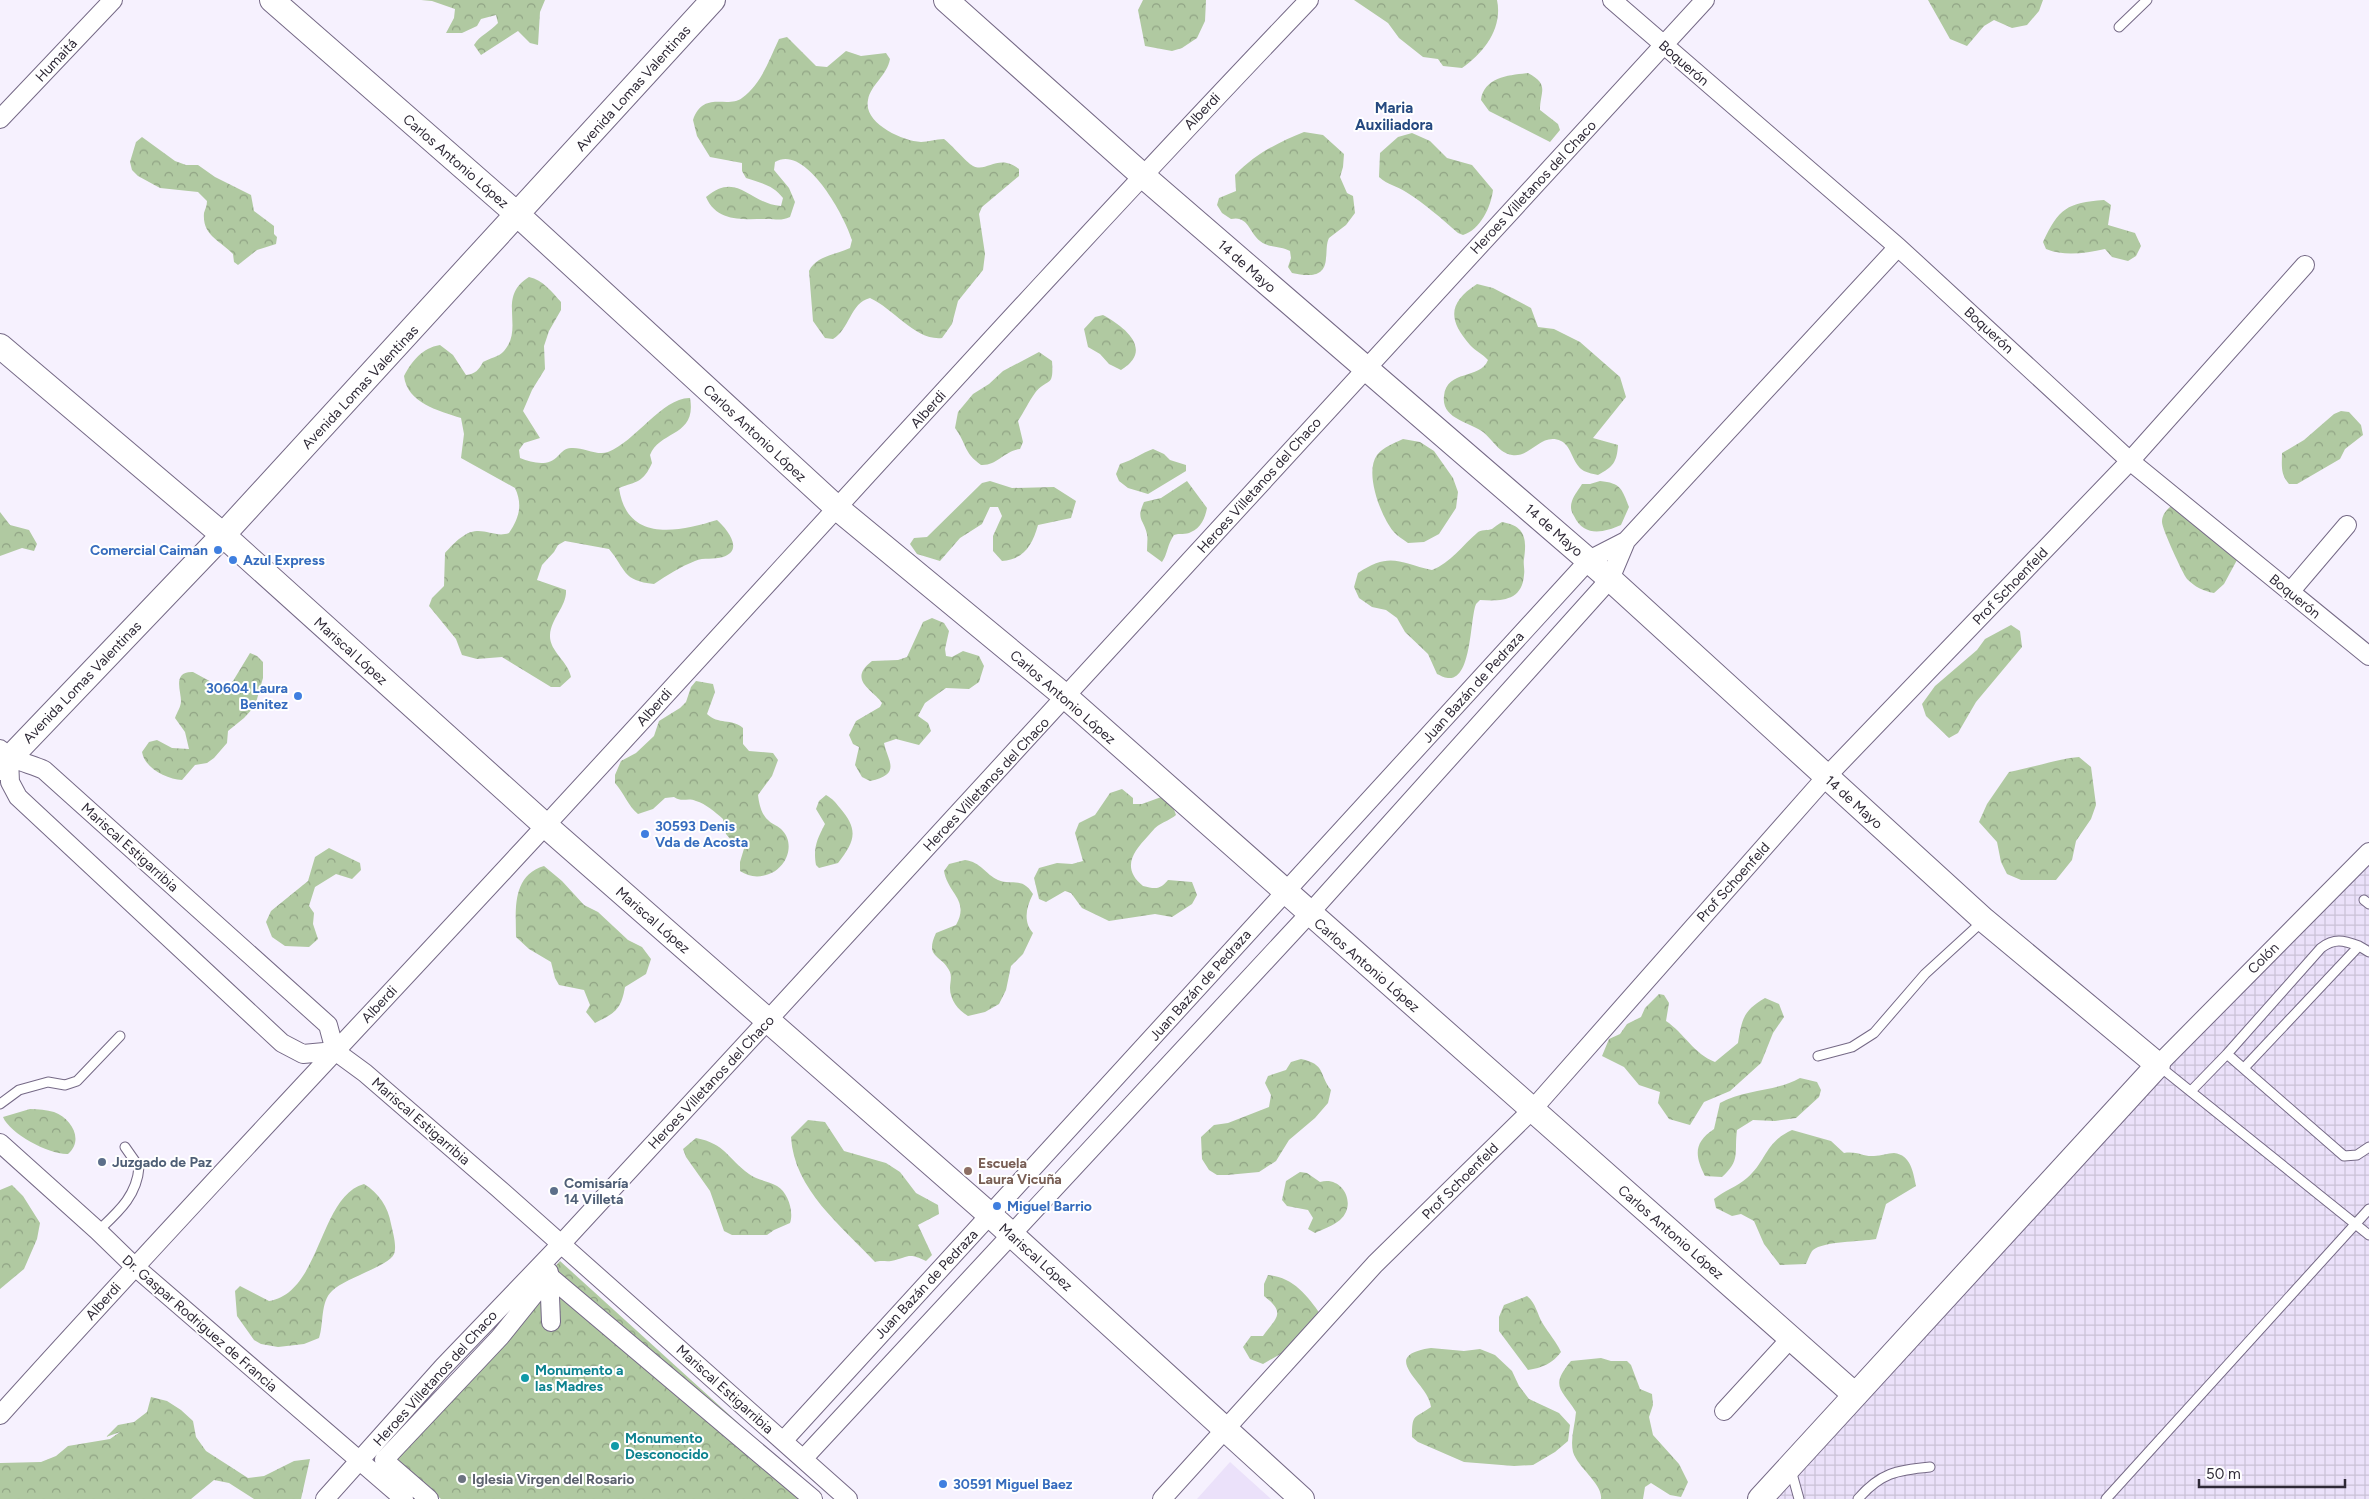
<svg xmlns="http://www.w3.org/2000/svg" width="2369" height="1499" font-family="Figtree,sans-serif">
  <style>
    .built { fill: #ebe1fa }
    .industrial { fill: url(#industrial-grid) }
    .forest { fill: url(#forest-crowns) }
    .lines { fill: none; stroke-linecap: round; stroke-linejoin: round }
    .lane-casing { stroke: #756986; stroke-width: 11 }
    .street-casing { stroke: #756986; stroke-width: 20 }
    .secondary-casing { stroke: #756986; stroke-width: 26 }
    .lane { stroke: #fff; stroke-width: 9 }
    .street { stroke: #fff; stroke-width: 18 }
    .secondary { stroke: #fff; stroke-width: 24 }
    .shop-dot { fill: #3f7fe0; stroke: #fff; stroke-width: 2 }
    .service-dot { fill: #5c6f8a; stroke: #fff; stroke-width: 2 }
    .education-dot { fill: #8d6e63; stroke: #fff; stroke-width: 2 }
    .culture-dot { fill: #0f9aa8; stroke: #fff; stroke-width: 2 }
    .worship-dot { fill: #6b7280; stroke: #fff; stroke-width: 2 }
    .labels { text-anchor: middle; stroke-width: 4; stroke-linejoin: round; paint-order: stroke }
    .street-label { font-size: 14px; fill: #2e2936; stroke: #fff }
    .shop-label { font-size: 14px; font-weight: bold; fill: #366cbe; stroke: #fff; text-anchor: start }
    .service-label { font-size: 14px; font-weight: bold; fill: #4e5e75; stroke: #fff; text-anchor: start }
    .education-label { font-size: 14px; font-weight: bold; fill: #785e54; stroke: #fff; text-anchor: start }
    .culture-label { font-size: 14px; font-weight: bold; fill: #0d838f; stroke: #fff; text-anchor: start }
    .worship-label { font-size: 14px; font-weight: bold; fill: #5b616d; stroke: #fff; text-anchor: start }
    .neighbourhood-label { font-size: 15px; font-weight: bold; fill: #264a80; stroke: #fff }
  </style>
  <defs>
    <pattern id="industrial-grid" width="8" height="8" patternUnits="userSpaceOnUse" patternTransform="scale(1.25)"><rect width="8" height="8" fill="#ebe1fa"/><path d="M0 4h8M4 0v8" fill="none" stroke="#cac1d7"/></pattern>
    <pattern id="forest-crowns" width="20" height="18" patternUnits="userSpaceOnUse" patternTransform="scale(1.25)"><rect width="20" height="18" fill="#b0c9a1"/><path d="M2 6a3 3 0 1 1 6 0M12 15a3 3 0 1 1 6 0" fill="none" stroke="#90a384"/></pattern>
  </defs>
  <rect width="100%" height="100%" fill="#f6f1fe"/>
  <path class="built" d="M1230,1462L1271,1499H1197Z"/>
  <path class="industrial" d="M2369,857V1499H1760L1790,1467Z"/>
  <path class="forest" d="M421,0H545L540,12L538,45L530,43L518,31L481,55L474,45C480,35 490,32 498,23L496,15L481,19L477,26L462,33H446L454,18L455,9L432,1Z
    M1143,0H1206L1205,21L1197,38L1182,48L1172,51L1145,46L1138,10Z
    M1354,0H1497C1503,28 1484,53 1462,68L1443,66L1438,59L1423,57L1399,38L1388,23Z
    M1928,0H2043L2039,11L2027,25L2012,28L1994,20L1984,26L1967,46L1950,39Z
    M787,37L816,66L827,67L846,51L861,56L886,53L890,59C887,76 871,84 868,100C863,123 902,141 921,142C928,142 936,139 944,139C952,145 966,162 973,166C987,173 998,153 1019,169V176L982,207L979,214L985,254L983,270L958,301L952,324L942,338C916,341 894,309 870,298C850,303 850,329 833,339L825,338L813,321L809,271C816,256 835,255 850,248L852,240C845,216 805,143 775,162L774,170L789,188L795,202L790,217C781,221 776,219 767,219C744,219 717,223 706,197C738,170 749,204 781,206L783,198C773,185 761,183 746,178L742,171V163L710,157L697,136L693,120C703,90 728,109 742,98C762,83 769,60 779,39Z
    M1528,73C1550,85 1540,91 1540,110L1558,124L1560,130L1550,142L1489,111L1481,100C1484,77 1509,75 1528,73Z
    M1304,132L1323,135L1344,154L1343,167L1340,177L1347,193L1353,196L1355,213L1346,225L1329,238C1326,244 1327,251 1326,258C1325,279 1307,276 1292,273L1288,267L1291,258L1290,251C1281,246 1268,248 1260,241C1249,232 1248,215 1231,219L1222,213L1217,205L1219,198L1236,191L1235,175C1255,154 1277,143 1304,132Z
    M1412,133L1430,141L1447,158L1472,165L1493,190C1491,207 1480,230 1463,235L1458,233C1441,218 1425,204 1406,192C1397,186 1388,185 1379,177L1380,153L1398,137Z
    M142,137L175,161L186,165H198L215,177L251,195L254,211L274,226V234L277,237L276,244L257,250L238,265L234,262L233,254C221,241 202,236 204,213C205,209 207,206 207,201L198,192L160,188L138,176L132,170L130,162L136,142Z
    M2104,200L2111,205L2108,225L2135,233L2141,246L2136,256L2128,261L2112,257L2105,249C2085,253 2066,257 2046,249L2043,242C2059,208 2067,203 2104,200Z
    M529,277C543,280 552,292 561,302V310L549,331L544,346L545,369L532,390L523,411L540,438L524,443L519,450L520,458C533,463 548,467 558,456C562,452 565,448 571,448C583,447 597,456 608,452C635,442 663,397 690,398C697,437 660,430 650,455L652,463C643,483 637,481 619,488C627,543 678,532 717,520C726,528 745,550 723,557C714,560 704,557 695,561C680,567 667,575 654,584C622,581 626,569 609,549L565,541L558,545L554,552L542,565L537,580L566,590C567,606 551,618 550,635C549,651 568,661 571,677L560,687H551L502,657L477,659L462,655L456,639L429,606L432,598L444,586L445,553C452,545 466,530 478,531C489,531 498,537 509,533C519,518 523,505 515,488L461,458L464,434L461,418C439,411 407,403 404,376C412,361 422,348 440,345L453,355L466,375C475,374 479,370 483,362C490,358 499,357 504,351C525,327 496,297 529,277Z
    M1477,284L1493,288L1531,308L1538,327L1554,329L1580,342L1620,377L1626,397L1593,438L1618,445C1617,462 1613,467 1598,475C1594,474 1588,473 1584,471C1572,464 1572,446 1561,441C1541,432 1531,458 1512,455C1499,453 1493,440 1483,432C1470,422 1441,419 1444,396C1447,369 1480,380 1488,360C1483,354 1475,351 1470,345C1447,319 1449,302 1477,284Z
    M1103,315C1125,327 1154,350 1121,370L1109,364L1100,354L1088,347L1084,329L1095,317Z
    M1039,352L1052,361C1054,389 1048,377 1035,393C1029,401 1024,412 1018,421L1023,442L1020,449C1004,451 997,466 981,465C963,452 967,444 955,428L958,412L973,394L989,384L1003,371Z
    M2341,411L2349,412L2361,425L2363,435L2345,449L2340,459L2297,484H2289C2280,474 2282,465 2282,453L2304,440L2334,414Z
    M1403,439L1420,442L1434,451L1453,478L1458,492L1456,508L1439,534L1424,542L1408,543C1403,539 1397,536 1393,531C1381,516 1364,473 1377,455C1383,447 1395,443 1403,439Z
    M1153,449L1164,454L1170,460L1186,465V471L1148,494L1128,488L1119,481L1116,474L1120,464C1134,460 1141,453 1153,449Z
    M990,481L1012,488L1054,487L1076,501L1071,518L1038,525C1032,546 1024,559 1002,561L993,551V536L1002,516L998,507H990L982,524L960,538L940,561L917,554L910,544L914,538L927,537L982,483Z
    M1187,481L1207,508C1205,518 1201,528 1191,532C1186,535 1179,533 1174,535C1167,545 1168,553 1162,562L1147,551C1147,545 1148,539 1147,534C1143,518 1136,520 1144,502L1161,498Z
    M1600,481C1621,483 1622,489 1629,507L1621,525C1603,533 1584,537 1574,516C1571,511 1570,507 1572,501C1574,495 1579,489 1582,484H1590Z
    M2177,501L2230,545L2237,560L2224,584L2214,593C2203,591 2195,587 2187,579C2183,574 2162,529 2162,522C2162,512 2170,507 2177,501Z
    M0,512L10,525L29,530L37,544L34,551L22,548L0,556Z
    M1502,522C1525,526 1527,538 1524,559C1523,564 1525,569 1524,575C1522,602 1500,601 1480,600L1476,604C1470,618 1472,681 1448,678C1444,678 1440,675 1437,674L1428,654L1405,632L1397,618L1386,610L1372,607L1359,598L1354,587L1358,573C1390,551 1400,563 1432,570C1450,563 1463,545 1477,533C1481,529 1487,531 1492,529C1495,527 1498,524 1502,522Z
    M932,618L944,623L949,631L945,649L946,656L952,657L963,651L979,656L984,666L979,682L969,689L946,688L925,703L918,716L928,723L931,731L919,745L896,739L884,743C888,762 902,774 870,781L862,777L855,765L859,747L853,744L849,735L856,721L880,707L882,703C873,690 847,680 872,661L898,660L907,657L923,622Z
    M2011,625L2020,631L2022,647L1976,702L1958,733L1949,738L1926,716L1922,704L1935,686L1977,650L1985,639Z
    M250,653L257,656L263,662V678L255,706L244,718L228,731L227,743L214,758L207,763L195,765L182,780C167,779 145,769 142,752L149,742L157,740L172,748L189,749L185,732L175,718C177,712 181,707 181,701C181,691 172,671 193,672L215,684L226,687L233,681Z
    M696,681L713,684L715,692L707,714C718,725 732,718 743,728V744L749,751L773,753L778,760L772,776L758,795C759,803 761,814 768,820C771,824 777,825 781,829C797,844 786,870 766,875C756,878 748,876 740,871V862L746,842L731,840L726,834L723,819C715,812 706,804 696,801C687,797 683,803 674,797L665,798L653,809L638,814C628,806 624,793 615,783V775L621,761L636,753L654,736L659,721L680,708L686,702L691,687Z
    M2079,757L2091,767L2096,805L2091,819L2076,841L2072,860L2056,880H2021L2007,874L2001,862L1997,842L1979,822L1987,804L2009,772C2032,768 2056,759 2079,757Z
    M1122,789L1133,798V804H1142L1164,796L1172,804L1176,815C1170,820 1165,821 1159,825C1155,827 1151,833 1148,836C1133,852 1121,868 1143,886C1155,889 1160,890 1168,880L1192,882L1197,895L1192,904L1172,917L1155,914L1109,921L1082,908L1071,893L1065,891L1046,902L1039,899L1034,878L1039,868L1057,863L1072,864L1083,861L1075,833L1079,823L1095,815L1110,793Z
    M826,795C833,799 835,802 840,808C859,830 855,841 838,863L819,868L816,865C813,848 817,839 825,824L816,809L819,801Z
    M329,848L360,863L361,870L352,879L336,874L315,887L309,906L314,913L313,924L318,939L309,947L285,946L272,937L266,922L271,911L308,881L315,857Z
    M965,860C981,862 985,874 998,880C1012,886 1022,876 1033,894C1026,907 1023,922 1033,933L1023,954L1011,966L1006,990L999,1004L985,1012L968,1016C958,1010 950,1000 950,988C950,983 952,977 950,972C942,954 924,959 936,933L956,925C970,900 948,894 944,871L949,864Z
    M544,866L562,881L584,905L598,912L628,940L642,947L651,959L646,974L625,987C621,1010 615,1013 595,1023L586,1012L590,1005L584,990L559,985L555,978L551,962L529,949L516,937C516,911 511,876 544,866Z
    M1659,994L1664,995L1669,1003L1666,1021C1684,1033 1694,1054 1715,1062L1738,1043C1742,1019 1743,1011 1765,998L1779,1004L1784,1017L1773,1033L1761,1063L1730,1091L1704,1102L1690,1125L1669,1119L1658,1103L1660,1092L1639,1085L1624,1067L1602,1056L1609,1039L1620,1034L1627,1024L1641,1017L1645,1008Z
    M1301,1059C1326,1064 1319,1075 1331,1090L1328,1103L1315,1118L1289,1140L1276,1161L1259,1172L1227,1175H1217L1209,1170L1202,1159L1201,1137L1214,1125L1228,1123L1269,1107L1271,1095L1265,1083L1268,1076L1286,1070L1291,1062Z
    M1800,1078L1817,1082L1821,1090L1819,1097L1796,1118L1775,1121L1753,1120L1737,1130C1734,1153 1741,1160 1722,1177L1705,1176C1695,1156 1693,1143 1714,1129L1720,1103C1745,1089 1775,1092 1800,1078Z
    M30,1109C38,1109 47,1110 54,1112C72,1119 84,1140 68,1154C50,1155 10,1134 3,1117Z
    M808,1120L825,1122L844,1151L886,1163L900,1172L916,1193L938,1205L939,1214L918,1225L932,1255L926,1261C908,1252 909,1257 891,1261C886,1262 881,1260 875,1262C842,1226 794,1190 791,1137Z
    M1792,1130L1831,1141L1844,1153C1858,1151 1863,1157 1874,1156C1881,1156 1888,1153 1894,1153C1911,1155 1913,1172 1916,1186L1886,1204L1876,1239C1860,1242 1824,1241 1813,1250C1810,1253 1808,1260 1806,1264L1780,1265L1764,1244L1754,1221L1741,1214L1732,1216L1716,1208L1714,1199C1725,1190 1737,1187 1747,1178C1766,1162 1765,1142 1792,1130Z
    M696,1138C726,1144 727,1158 749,1174C757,1180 768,1181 777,1186C788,1192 794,1212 790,1223L774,1230L767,1235H732L724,1231L710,1191L686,1157L683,1149Z
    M1300,1172L1307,1173L1320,1182C1342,1175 1358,1204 1340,1220C1333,1226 1323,1229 1315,1233L1308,1229L1313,1218L1308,1210L1287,1206L1282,1200L1286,1181Z
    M364,1184C379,1193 388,1207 391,1224C393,1233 397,1246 394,1254C389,1266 345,1278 332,1291C320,1302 324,1324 319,1338L304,1344L278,1347L261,1344L254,1340L237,1316L235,1291L240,1286L269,1301C321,1293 319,1196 364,1184Z
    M12,1185L23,1196L40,1223L37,1239L24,1269L0,1289V1190Z
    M560,1261L822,1499H441L386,1452Z
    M1268,1275C1293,1277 1307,1295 1321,1315L1284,1352L1263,1364L1250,1359L1243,1347L1251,1336H1263C1277,1317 1286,1313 1264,1296V1284Z
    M1527,1296C1536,1303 1537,1314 1543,1324C1549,1334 1556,1341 1561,1352C1553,1363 1542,1368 1528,1370L1499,1331V1317L1504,1305Z
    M1431,1348L1464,1351L1480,1349L1495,1355L1512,1371L1519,1386L1529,1399L1559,1413L1570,1425L1568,1441L1555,1452L1533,1465L1514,1466L1464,1462L1418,1442L1412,1437C1412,1413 1414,1419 1431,1407C1429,1383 1376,1356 1431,1348Z
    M1601,1358L1611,1361H1627L1631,1365L1640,1389L1652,1394L1653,1405L1649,1417L1653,1435L1679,1464L1688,1482L1681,1497L1670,1495L1651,1483L1645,1487L1643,1499H1601C1603,1484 1578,1468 1573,1452C1570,1439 1575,1425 1576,1412C1562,1389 1549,1387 1571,1361Z
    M151,1397L167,1401L181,1410L193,1421L196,1437L206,1451L248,1478L264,1476L294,1461L310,1459L301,1499H254L229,1483L214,1480L191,1499H0V1463L41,1462L56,1456L68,1446L110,1439L120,1432L106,1437L118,1425L134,1422L147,1412Z"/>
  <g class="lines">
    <defs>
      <path id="lane" d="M2119,27L2147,0
        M2364,900L2369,904
        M2227,1054L2321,948C2334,938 2343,940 2359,946
        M1818,1056L1852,1047L1874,1033L1925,974L1984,920
        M2159,1066L2369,1235
        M2244,1068L2359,946L2369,952
        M2192,1090L2227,1054L2344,1156L2357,1155L2369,1147
        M0,1104L19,1090L48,1082L65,1085L77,1081L120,1036
        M98,1231C118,1212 137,1196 139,1167L125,1147
        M1791,1470L1799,1499
        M1858,1499C1880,1473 1897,1470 1930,1467
        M2106,1499L2369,1209"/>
      <path id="street" d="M1612,0L1898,247L2130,461L2369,656
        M0,119L113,0
        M2290,592L2347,525
        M0,749C12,761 29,763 44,770L328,1025L335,1051L365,1073L498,1188L848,1499
        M9,758L10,782L18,797L282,1043L303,1054L335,1051
        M2158,1065L2369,852
        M0,1143L98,1231L134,1266L404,1499
        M549,1272L551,1322
        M1724,1411L1791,1338
        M0,1415C179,1216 364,1022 546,825C800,550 1050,271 1309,0
        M783,1441L1589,560L1626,541
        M803,1459L1309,914L1610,579L1626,541L1898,247
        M325,1499L443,1367L562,1243L768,1020L1705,0
        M429,1499L384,1460L500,1337L549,1276L813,1499
        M1162,1499L1375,1264L1532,1110L1826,777L2130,461L2305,265"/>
      <path id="secondary" d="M272,0L518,215L837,508L1066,697L1854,1394
        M946,0L1142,175L1610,579L1984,920L2158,1065L1760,1499
        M0,346L223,535L546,826L990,1215L1302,1499
        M0,768L223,535L713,0"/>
    </defs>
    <use href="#lane" class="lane-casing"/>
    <use href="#street" class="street-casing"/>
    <use href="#secondary" class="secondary-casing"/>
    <use href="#lane" class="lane"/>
    <use href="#street" class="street"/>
    <use href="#secondary" class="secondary"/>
  </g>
  <g class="shop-dot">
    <circle cx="218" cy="550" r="5"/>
    <circle cx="233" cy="560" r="5"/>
    <circle cx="298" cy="696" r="5"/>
    <circle cx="645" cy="834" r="5"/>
    <circle cx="997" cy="1206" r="5"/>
    <circle cx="943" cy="1484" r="5"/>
  </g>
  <g class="service-dot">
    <circle cx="102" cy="1162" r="5"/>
    <circle cx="554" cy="1191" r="5"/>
  </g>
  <circle class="education-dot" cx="968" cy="1171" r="5"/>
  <g class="culture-dot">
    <circle cx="525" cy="1378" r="5"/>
    <circle cx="615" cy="1446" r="5"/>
  </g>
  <circle class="worship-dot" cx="462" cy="1479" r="5"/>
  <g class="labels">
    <g class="street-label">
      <text transform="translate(56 60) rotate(-47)" y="5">Humaitá</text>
      <text transform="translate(1684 63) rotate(41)" y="5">Boquerón</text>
      <text transform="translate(633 88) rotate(-48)" y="5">Avenida Lomas Valentinas</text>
      <text transform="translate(1202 111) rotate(-46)" y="5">Alberdi</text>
      <text transform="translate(456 161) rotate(41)" y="5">Carlos Antonio López</text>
      <text transform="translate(1533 187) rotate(-47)" y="5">Heroes Villetanos del Chaco</text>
      <text transform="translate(1247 266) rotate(41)" y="5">14 de Mayo</text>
      <text transform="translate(1989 330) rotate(43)" y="5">Boquerón</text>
      <text transform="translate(360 387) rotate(-47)" y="5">Avenida Lomas Valentinas</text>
      <text transform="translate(928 409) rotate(-48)" y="5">Alberdi</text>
      <text transform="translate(755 433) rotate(43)" y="5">Carlos Antonio López</text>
      <text transform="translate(1259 485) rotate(-48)" y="5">Heroes Villetanos del Chaco</text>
      <text transform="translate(1554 530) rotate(41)" y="5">14 de Mayo</text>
      <text transform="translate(2010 586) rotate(-46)" y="5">Prof Schoenfeld</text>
      <text transform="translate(2295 596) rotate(39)" y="5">Boquerón</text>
      <text transform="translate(351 651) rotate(42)" y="5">Mariscal López</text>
      <text transform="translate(82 682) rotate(-46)" y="5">Avenida Lomas Valentinas</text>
      <text transform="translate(1473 687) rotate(-48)" y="5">Juan Bazán de Pedraza</text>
      <text transform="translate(1063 697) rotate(41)" y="5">Carlos Antonio López</text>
      <text transform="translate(654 707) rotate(-48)" y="5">Alberdi</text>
      <text transform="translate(986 784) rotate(-47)" y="5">Heroes Villetanos del Chaco</text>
      <text transform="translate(1854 802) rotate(42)" y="5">14 de Mayo</text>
      <text transform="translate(130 847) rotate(42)" y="5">Mariscal Estigarribia</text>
      <text transform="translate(1733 882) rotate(-48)" y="5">Prof Schoenfeld</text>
      <text transform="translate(653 920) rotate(41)" y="5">Mariscal López</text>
      <text transform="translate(2263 958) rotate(-45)" y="5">Colón</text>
      <text transform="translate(1367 965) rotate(41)" y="5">Carlos Antonio López</text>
      <text transform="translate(1200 985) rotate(-48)" y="5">Juan Bazán de Pedraza</text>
      <text transform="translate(379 1004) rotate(-47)" y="5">Alberdi</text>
      <text transform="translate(711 1082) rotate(-47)" y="5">Heroes Villetanos del Chaco</text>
      <text transform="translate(421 1121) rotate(41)" y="5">Mariscal Estigarribia</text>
      <text transform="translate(1460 1181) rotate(-45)" y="5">Prof Schoenfeld</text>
      <text transform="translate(1671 1232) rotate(41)" y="5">Carlos Antonio López</text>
      <text transform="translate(1036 1257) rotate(42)" y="5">Mariscal López</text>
      <text transform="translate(926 1284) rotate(-47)" y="5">Juan Bazán de Pedraza</text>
      <text transform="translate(103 1301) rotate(-48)" y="5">Alberdi</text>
      <text transform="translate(200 1323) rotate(41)" y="5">Dr. Gaspar Rodriguez de Francia</text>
      <text transform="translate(435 1378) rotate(-48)" y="5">Heroes Villetanos del Chaco</text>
      <text transform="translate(725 1389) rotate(42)" y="5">Mariscal Estigarribia</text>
    </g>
    <g class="shop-label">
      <text x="208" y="555" text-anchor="end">Comercial Caiman</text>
      <text x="243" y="565">Azul Express</text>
      <text x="288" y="693" text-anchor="end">30604 Laura<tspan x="288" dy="16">Benitez</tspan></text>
      <text x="655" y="831">30593 Denis<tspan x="655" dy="16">Vda de Acosta</tspan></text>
      <text x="1007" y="1211">Miguel Barrio</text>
      <text x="953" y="1489">30591 Miguel Baez</text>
    </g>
    <g class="service-label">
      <text x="112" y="1167">Juzgado de Paz</text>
      <text x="564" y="1188">Comisaría<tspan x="564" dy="16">14 Villeta</tspan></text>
    </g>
    <g class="education-label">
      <text x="978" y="1168">Escuela<tspan x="978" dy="16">Laura Vicuña</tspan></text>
    </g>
    <g class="culture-label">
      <text x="535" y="1375">Monumento a<tspan x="535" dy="16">las Madres</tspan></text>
      <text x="625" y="1443">Monumento<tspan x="625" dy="16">Desconocido</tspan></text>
    </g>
    <g class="worship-label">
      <text x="472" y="1484">Iglesia Virgen del Rosario</text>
    </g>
    <g class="neighbourhood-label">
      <text x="1394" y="113">Maria<tspan x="1394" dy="17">Auxiliadora</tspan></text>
    </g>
  </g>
  <path d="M2199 1479v8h146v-8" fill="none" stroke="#2e2936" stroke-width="2.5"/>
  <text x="2206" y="1479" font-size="15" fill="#2e2936" stroke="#ffffff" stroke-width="4" paint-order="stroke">50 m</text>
</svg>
